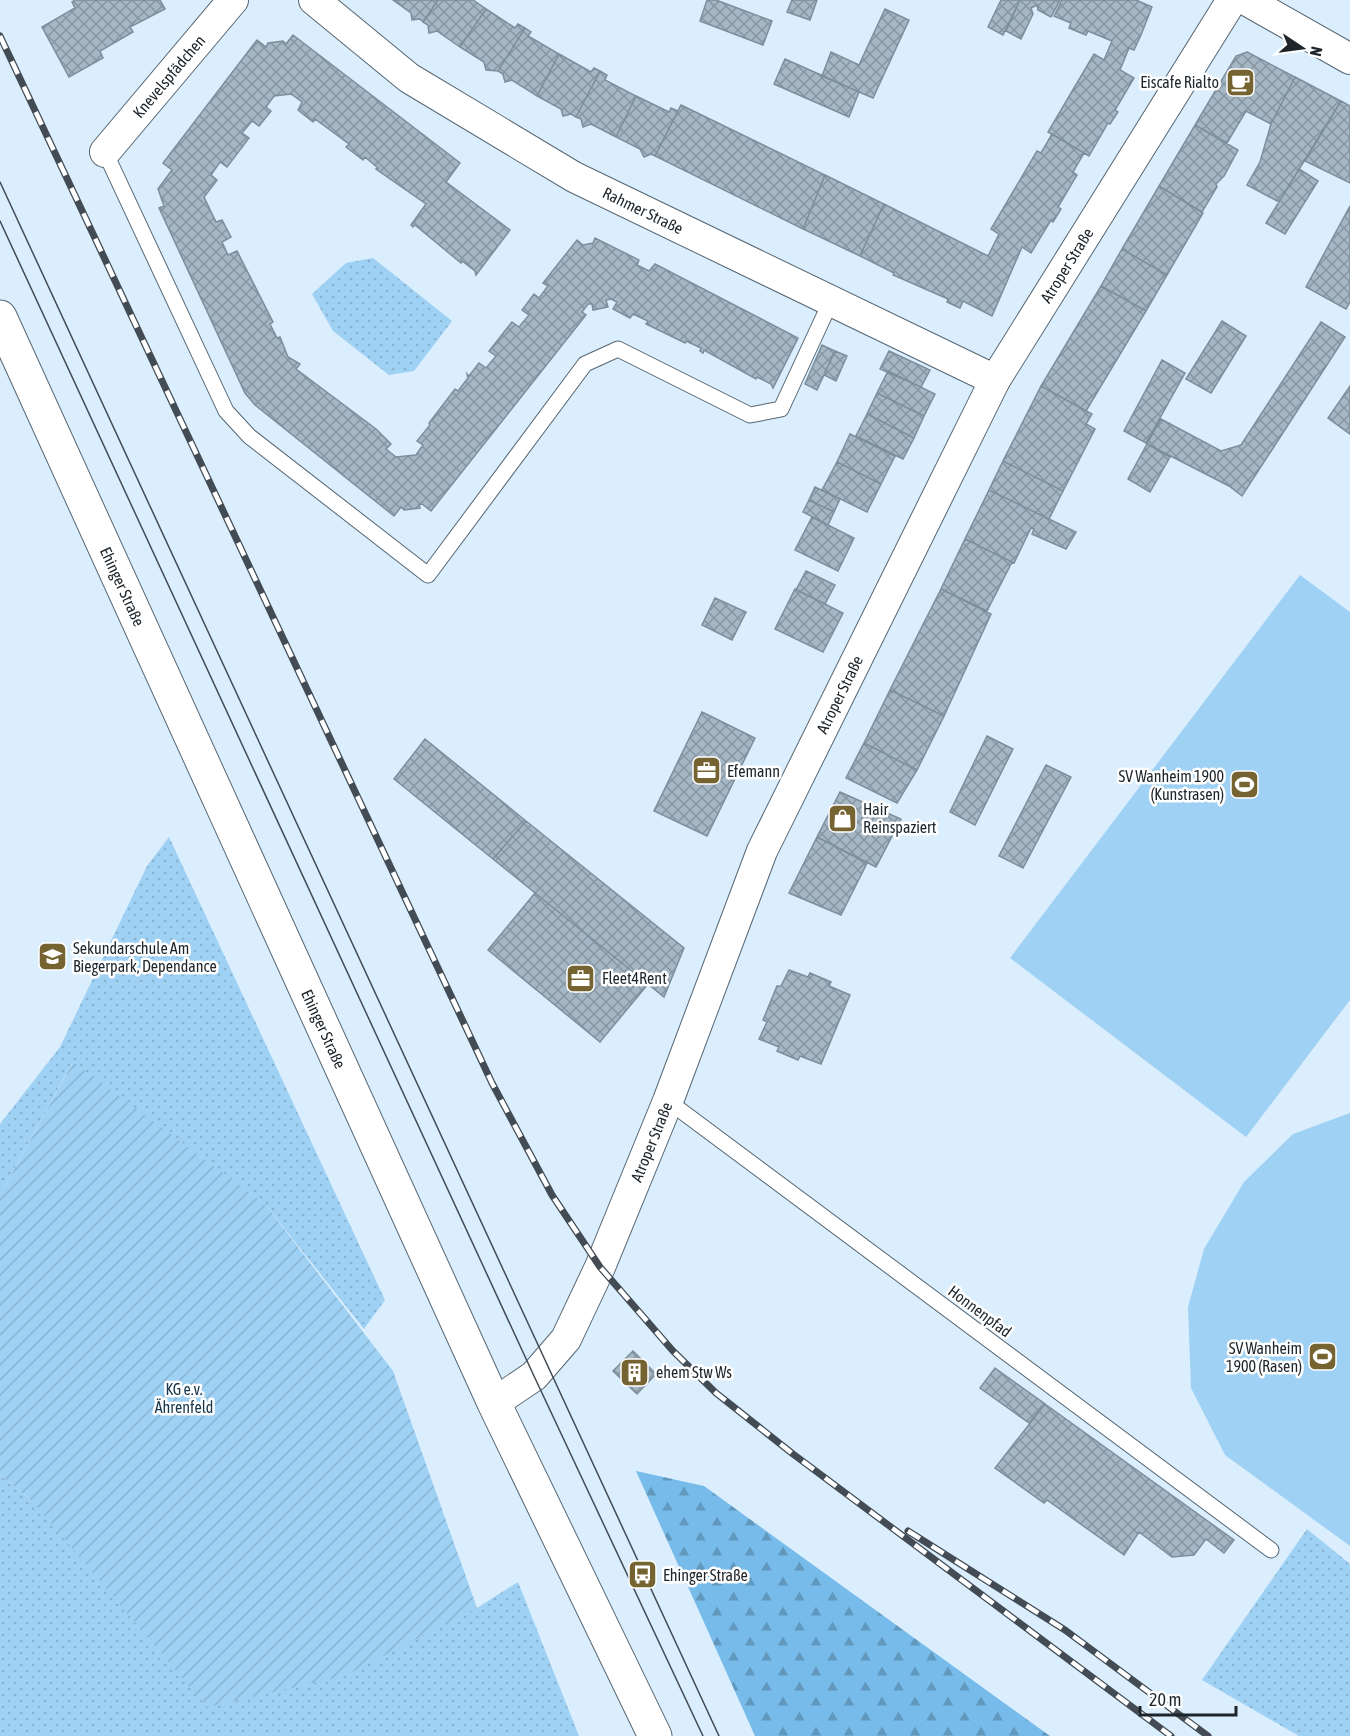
<svg xmlns="http://www.w3.org/2000/svg" width="1350" height="1736" font-family="'Asap Condensed',sans-serif">
  <style>
    .grass { fill: url(#grass-dots) }
    .forest { fill: url(#forest-firs) }
    .garden { fill: url(#garden-furrows) }
    .pitch { fill: #9fd1f4 }
    .building { fill: url(#building-cross-hatch); stroke: #7d8e9b; stroke-width: 1.5 }
    .lines { fill: none; stroke-linecap: round; stroke-linejoin: round }
    .service-casing { stroke: #566672; stroke-width: 17 }
    .minor-casing { stroke: #566672; stroke-width: 32 }
    .tertiary-casing { stroke: #566672; stroke-width: 35 }
    .service { stroke: #fff; stroke-width: 15 }
    .minor { stroke: #fff; stroke-width: 30 }
    .tertiary { stroke: #fff; stroke-width: 33 }
    .tram { stroke: #434c54; stroke-width: 1.5 }
    .rail-casing { stroke: #434c54; stroke-width: 7 }
    .rail { stroke: #fff; stroke-width: 4.5; stroke-dasharray: 14; stroke-linecap: butt }
    .labels { text-anchor: middle; stroke-width: 5; stroke-linejoin: round; paint-order: stroke }
    .street-label { font-size: 16px; fill: #1d242a; stroke: #fff }
    .poi-label { font-size: 16px; fill: #1d242a; stroke: #fff; text-anchor: start }
    .park-label { font-size: 16px; fill: #18374b; stroke: #fff }
  </style>
  <defs>
    <pattern id="grass-dots" width="8" height="8" patternUnits="userSpaceOnUse" patternTransform="scale(1.5)"><rect width="8" height="8" fill="#9fd1f4"/><path d="M2 2h.1M6 6h.1" fill="none" stroke="#88b3d1" stroke-width="1.8" stroke-linecap="round"/></pattern>
    <pattern id="forest-firs" width="22" height="20" patternUnits="userSpaceOnUse" patternTransform="scale(1.5)"><rect width="22" height="20" fill="#77bbea"/><path d="M5 1l3.5 6h-7zM16 11l3.5 6h-7z" fill="#6198be"/></pattern>
    <pattern id="garden-furrows" width="10" height="10" patternUnits="userSpaceOnUse" patternTransform="scale(1.5)"><rect width="10" height="10" fill="#9fd1f4"/><path d="M-1 1l2-2M0 10L10 0M9 11l2-2" fill="none" stroke="#88b3d1"/></pattern>
    <pattern id="building-cross-hatch" width="8" height="8" patternUnits="userSpaceOnUse" patternTransform="scale(1.5)"><rect width="8" height="8" fill="#a5b7c5"/><path d="M0 0l8 8M0 8l8-8" fill="none" stroke="#8695a0"/></pattern>
  </defs>
  <rect width="100%" height="100%" fill="#dbeefd"/>
  <path class="grass" d="M373,258L452,321L414,371L389,375L333,331L312,294L346,263Z
    M169,837L385,1300L364,1329L265,1204L72,1063L0,1195V1124L60,1047L147,866Z
    M0,1475L32,1501L477,1608L518,1582L579,1736H0Z
    M1307,1529L1350,1564V1736H1299L1202,1680Z"/>
  <path class="forest" d="M636,1471L704,1486L1050,1736H755Z"/>
  <path class="garden" d="M73,1062L265,1204L393,1371L477,1608L344,1676L207,1707L32,1501L0,1475V1195Z"/>
  <path class="pitch" d="M1300,575L1350,612V1000L1246,1137L1010,958Z
    M1350,1113V1546L1225,1455L1191,1388L1188,1307L1204,1249L1244,1182L1293,1134Z"/>
  <path class="building" d="M75,0H160L165,9L130,27L133,32L100,51L103,58L69,77L42,27L75,8L72,2Z
    M393,0H438L423,22L420,19L412,20L411,13Z
    M438,0H473L486,9L460,47L437,31L429,33L428,25L423,22Z
    M707,0H716L772,21L763,45L700,21Z
    M792,0H817L810,20L787,12Z
    M1001,0H1020L1003,35L988,27Z
    M1020,0H1060L1051,17L1038,10L1037,5L1031,8L1033,14L1021,39L1006,31Z
    M1062,0H1136L1152,7L1141,35L1134,50L1129,48L1120,70L1134,78L1115,110L1118,112L1110,124L1108,123L1089,156L1048,132L1094,54L1104,60L1112,41L1088,31L1086,35L1069,28L1071,23L1054,16Z
    M486,9L515,28L518,24L525,28L498,71L486,70L484,62L460,47Z
    M885,9L909,20L873,98L822,76L831,52L859,65Z
    M525,28L531,32L528,36L559,54L537,96L512,80L505,82L503,74L498,71Z
    M293,35L460,163L446,182L510,230L476,275L475,271L462,261L461,263L415,225L413,227L411,225L426,204L376,169L378,168L365,157L363,160L346,147L349,144L315,119L313,122L298,110L302,102L291,94L274,96L266,107L271,111L259,126L252,121L242,133L249,138L227,167L220,162L211,175L217,180L204,197L216,222L222,220L231,237L222,242L228,255L237,251L273,322L270,324L277,338L280,337L288,357L300,364L296,369L376,429L391,444L386,449L396,457L416,455L423,445L417,441L430,425L429,423L455,389L458,391L468,378L467,374L469,376L479,363L486,368L496,356L489,351L512,322L519,327L529,315L522,310L534,294L539,298L548,286L543,283L577,240L583,245L593,243L595,238L639,260L637,265L649,271L655,264L798,338L773,388L771,384L757,377L756,379L704,350L703,353L700,351L701,348L686,341L685,343L646,324L648,321L633,314L630,318L613,309L617,302L611,299L606,300L608,307L593,310L592,304H588L582,312L586,315L431,511L422,504L419,505L420,508L404,510L401,507L394,516L255,405L245,393L159,208L164,206L158,189L172,170L163,163L257,40L266,47L268,43L283,41L286,44Z
    M1247,52L1295,77L1271,124L1246,111L1227,143L1195,125L1236,56Z
    M559,54L591,72L594,68L600,71L576,117L571,114L563,116L561,109L537,96Z
    M785,59L859,92L849,117L774,84Z
    M600,71L607,75L605,80L636,96L616,137L591,124L583,127L581,119L576,117Z
    M1295,77L1341,101L1279,202L1247,185L1260,162L1271,124Z
    M636,96L669,112L671,108L678,111L655,156L651,154L644,157L640,149L616,137Z
    M1341,101L1350,106V183L1305,161Z
    M681,105L825,175L803,229L655,156Z
    M1195,125L1238,150L1224,176L1216,184L1217,187L1202,212L1159,186Z
    M1052,134L1084,153L1073,172L1077,175L1058,207L1061,209L1053,222L1051,220L1031,253L1022,247L992,316L963,301L960,308L947,302L948,299L893,275L894,273L860,256L884,204L988,256L999,234L991,229L1037,151L1041,153Z
    M1299,169L1318,181L1285,234L1266,223Z
    M825,175L884,204L860,256L803,229Z
    M1159,186L1203,213L1167,275L1122,249Z
    M1350,206V302L1346,309L1306,287Z
    M1122,249L1167,275L1146,311L1101,286Z
    M1101,286L1146,311L1086,411L1041,386Z
    M1222,321L1246,336L1211,393L1186,379Z
    M1321,322L1345,337L1242,496L1229,486L1147,444L1161,419L1221,451L1241,445Z
    M822,345L835,351L817,390L805,384Z
    M835,351L847,356L836,381L824,375Z
    M889,351L930,370L921,387L880,369Z
    M1162,360L1185,373L1146,443L1124,431Z
    M888,371L935,394L924,416L877,393Z
    M1041,386L1092,414L1086,424L1095,429L1063,491L1003,461Z
    M1350,386V434L1328,418Z
    M877,393L924,416L914,438L867,414Z
    M867,414L914,438L903,459L856,436Z
    M850,434L895,456L881,484L837,462Z
    M1147,444L1170,457L1150,492L1128,479Z
    M1003,461L1063,491L1049,519L989,490Z
    M837,462L881,484L867,512L822,490Z
    M815,487L840,499L834,512L809,500Z
    M989,490L1076,532L1066,549L1032,534L1034,529L1031,528L1014,563L965,539Z
    M809,500L834,512L828,525L803,512Z
    M812,517L854,538L838,571L795,550Z
    M965,539L1012,562L987,611L941,589Z
    M806,571L835,585L825,604L796,590Z
    M795,589L843,613L823,652L775,629Z
    M941,589L991,614L944,716L890,690Z
    M715,598L746,612L732,640L702,625Z
    M890,690L944,716L917,770L864,743Z
    M702,712L755,738L707,836L654,811Z
    M987,736L1013,749L975,825L950,812Z
    M425,739L526,821L493,859L394,779Z
    M864,743L917,770L897,803L846,778Z
    M1046,765L1071,777L1023,868L999,856Z
    M840,792L901,819L876,867L817,837Z
    M526,821L684,948L664,997L493,859Z
    M817,837L867,863L841,915L789,893Z
    M535,893L648,984L600,1042L488,950Z
    M789,970L808,977L810,973L831,982L829,986L850,995L821,1064L800,1056L798,1060L777,1051L779,1047L759,1039L767,1022L763,1020L777,986H781Z
    M633,1351L656,1374L637,1394L613,1371Z
    M995,1368L1045,1404L1029,1423L980,1388Z
    M1045,1404L1234,1540L1224,1553L1206,1539L1194,1555L1172,1557L1139,1532L1124,1555L1047,1500L1044,1503L995,1468Z"/>
  <g class="lines">
    <defs>
      <path id="service" d="M105,152L226,411L249,436L428,575L585,364L618,349L750,415L781,409L831,301
        M668,1101L1271,1550"/>
      <g id="minor">
        <path id="s1" d="M314,0L409,78L574,177L995,380"/>
        <path d="M1246,0L1350,59"/>
        <path id="s2" d="M105,152L233,0"/>
        <path id="s3" d="M494,1403L534,1376L566,1339L600,1267L668,1101L762,851L995,380L1232,0"/>
      </g>
      <g id="tertiary">
        <path id="s4" d="M0,317L494,1403L655,1736"/>
      </g>
    </defs>
    <use href="#service" class="service-casing"/>
    <use href="#minor" class="minor-casing"/>
    <use href="#tertiary" class="tertiary-casing"/>
    <use href="#service" class="service"/>
    <use href="#minor" class="minor"/>
    <use href="#tertiary" class="tertiary"/>
    <path class="tram" d="M0,182L719,1736
      M0,221L534,1376L703,1736"/>
    <defs>
      <path id="rail" d="M0,36L492,1083L552,1195L600,1267L673,1351L716,1393L793,1454L1171,1736
        M908,1531L1065,1630L1208,1736"/>
    </defs>
    <use href="#rail" class="rail-casing"/>
    <use href="#rail" class="rail"/>
  </g>
  <defs>
    <symbol id="cafe-square" viewBox="-11 -11 22 22"><rect x="-9" y="-9" width="18" height="18" rx="4" fill="#756331" stroke="#fff"/><path d="M-5.5-4.5H6V0H3Q3 3.5 0 3.5H-2.5Q-5.5 3.5-5.5 0ZM3-3.2v2h1.7v-2ZM-6 4.5H4V6H-6Z" fill="#fff"/></symbol>
    <symbol id="office-square" viewBox="-11 -11 22 22"><rect x="-9" y="-9" width="18" height="18" rx="4" fill="#756331" stroke="#fff"/><path d="M-6-3h4V-5.5h4V-3h4V5H-6ZM-1-4.5V-3h2v-1.5ZM-6 0V1H6V0Z" fill="#fff"/></symbol>
    <symbol id="stadium-square" viewBox="-11 -11 22 22"><rect x="-9" y="-9" width="18" height="18" rx="4" fill="#756331" stroke="#fff"/><path d="M0-5a6.5 5 0 1 0 0 10a6.5 5 0 1 0 0-10ZM-3.5-1.8h7v3.6h-7Z" fill="#fff"/></symbol>
    <symbol id="shop-square" viewBox="-11 -11 22 22"><rect x="-9" y="-9" width="18" height="18" rx="4" fill="#756331" stroke="#fff"/><path d="M-5-2.5h2.3a2.7 3.5 0 0 1 5.4 0H5L5.5 6h-11ZM-1.5-2.5h3a1.5 2.3 0 0 0-3 0Z" fill="#fff"/></symbol>
    <symbol id="school-square" viewBox="-11 -11 22 22"><rect x="-9" y="-9" width="18" height="18" rx="4" fill="#756331" stroke="#fff"/><path d="M0-5L7-2L0 1L-7-2ZM-4 1L0 2.5L4 1V4Q0 6-4 4Z" fill="#fff"/></symbol>
    <symbol id="building-square" viewBox="-11 -11 22 22"><rect x="-9" y="-9" width="18" height="18" rx="4" fill="#756331" stroke="#fff"/><path d="M-4-6H4V6H1V3H-1V6H-4ZM-2.5-4.3h1.7v1.8h-1.7ZM.8-4.3h1.7v1.8H.8ZM-2.5-1h1.7V.8h-1.7ZM.8-1h1.7V.8H.8Z" fill="#fff"/></symbol>
    <symbol id="bus-square" viewBox="-11 -11 22 22"><rect x="-9" y="-9" width="18" height="18" rx="4" fill="#756331" stroke="#fff"/><path d="M-5-6H5V4H4V6H2V4H-2V6H-4V4H-5ZM-3.5-4V0h7V-4ZM-3.5 1.2v1.5H-2V1.2ZM2 1.2v1.5H3.5V1.2Z" fill="#fff"/></symbol>
  </defs>
  <g fill-rule="evenodd">
    <use href="#cafe-square" x="1224" y="66" width="33" height="33"/>
    <use href="#office-square" x="690" y="754" width="33" height="33"/>
    <use href="#stadium-square" x="1228" y="768" width="33" height="33"/>
    <use href="#shop-square" x="826" y="802" width="33" height="33"/>
    <use href="#school-square" x="36" y="940" width="33" height="33"/>
    <use href="#office-square" x="564" y="962" width="33" height="33"/>
    <use href="#stadium-square" x="1306" y="1340" width="33" height="33"/>
    <use href="#building-square" x="618" y="1356" width="33" height="33"/>
    <use href="#bus-square" x="626" y="1558" width="33" height="33"/>
  </g>
  <g class="labels">
    <g class="street-label">
      <text dy="6" stroke="none"><textPath href="#s2" startOffset="99">Knevelspfädchen</textPath></text>
      <text dy="6" stroke="none"><textPath href="#s1" startOffset="392">Rahmer Straße</textPath></text>
      <text dy="6" stroke="none"><textPath href="#s3" startOffset="1284">Atroper Straße</textPath></text>
      <text dy="6" stroke="none"><textPath href="#s4" startOffset="296">Ehinger Straße</textPath></text>
      <text dy="6" stroke="none"><textPath href="#s3" startOffset="798">Atroper Straße</textPath></text>
      <text dy="6" stroke="none"><textPath href="#s4" startOffset="782">Ehinger Straße</textPath></text>
      <text dy="6" stroke="none"><textPath href="#s3" startOffset="312">Atroper Straße</textPath></text>
      <text transform="translate(980 1311) rotate(37)" y="6">Honnenpfad</text>
    </g>
    <g class="poi-label">
      <text x="1219" y="88" text-anchor="end">Eiscafe Rialto</text>
      <text x="727" y="777">Efemann</text>
      <text x="1224" y="782" text-anchor="end">SV Wanheim 1900<tspan x="1224" dy="18">(Kunstrasen)</tspan></text>
      <text x="863" y="815">Hair<tspan x="863" dy="18">Reinspaziert</tspan></text>
      <text x="73" y="954">Sekundarschule Am<tspan x="73" dy="18">Biegerpark, Dependance</tspan></text>
      <text x="602" y="984">Fleet4Rent</text>
      <text x="1302" y="1354" text-anchor="end">SV Wanheim<tspan x="1302" dy="18">1900 (Rasen)</tspan></text>
      <text x="656" y="1378">ehem Stw Ws</text>
      <text x="663" y="1581">Ehinger Straße</text>
    </g>
    <g class="park-label">
      <text x="184" y="1395">KG e.v.<tspan x="184" dy="18">Ährenfeld</tspan></text>
    </g>
  </g>
  <g transform="translate(1302 48) rotate(103)" stroke="#ffffff" stroke-width="4.5" paint-order="stroke">
  <path d="M0-4.5L10 22L0 15L-10 22Z" fill="#1d242a"/>
  <text y="-9" font-size="16" font-weight="bold" text-anchor="middle" fill="#1d242a">N</text>
  </g>
  <path d="M1140 1706v9h96v-9" fill="none" stroke="#1d242a" stroke-width="3"/>
  <text x="1149" y="1706" font-size="18" fill="#1d242a" stroke="#ffffff" stroke-width="4.5" paint-order="stroke">20 m</text>
</svg>
